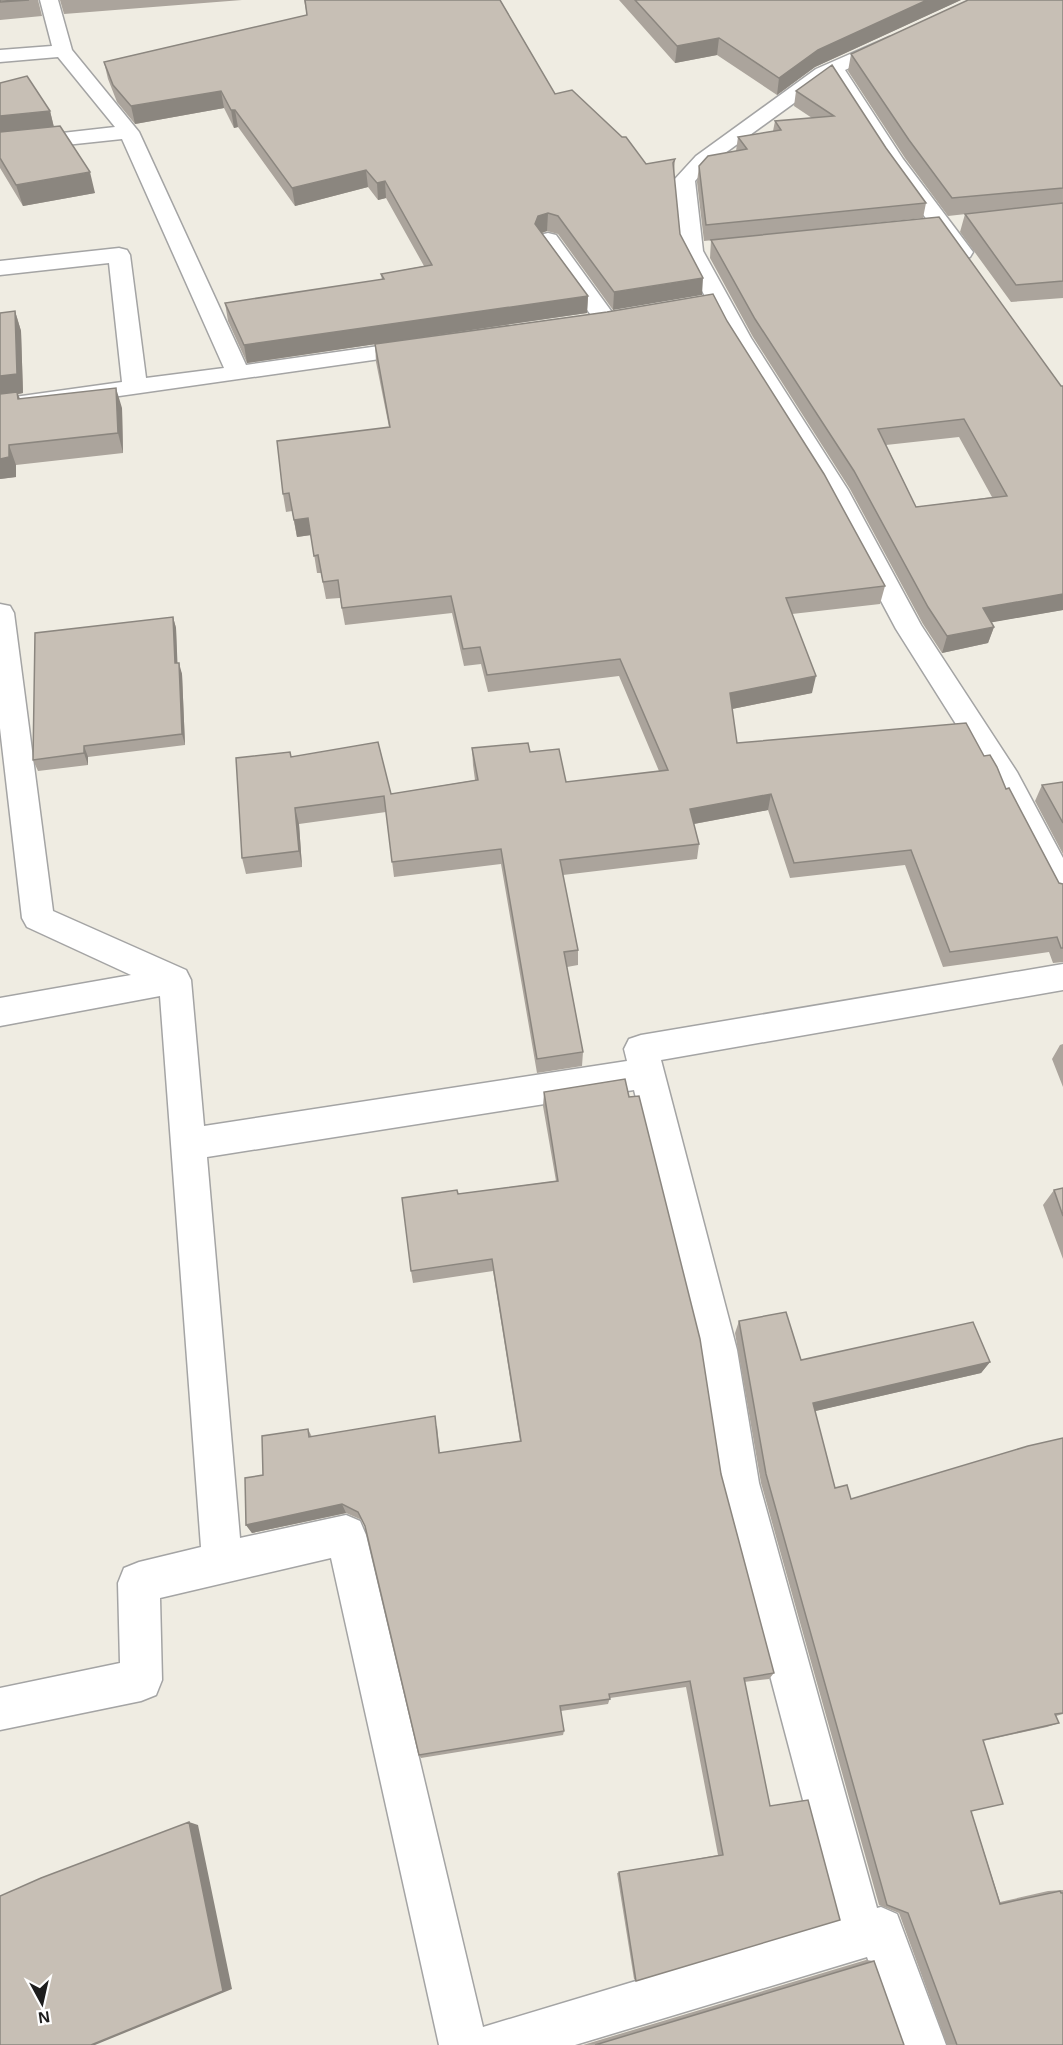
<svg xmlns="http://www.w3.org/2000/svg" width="1063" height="2045" font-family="Helvetica,sans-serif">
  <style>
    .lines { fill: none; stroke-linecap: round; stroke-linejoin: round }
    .street-casing { stroke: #a4a4a4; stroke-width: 3 }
    .street { fill: #fff; fill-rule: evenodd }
    .wall { fill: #aba49c; fill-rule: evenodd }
    .shaded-wall { fill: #8b867f }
    .building { fill: #c7bfb5; stroke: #8b867f; stroke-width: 1.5; fill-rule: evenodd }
  </style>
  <rect width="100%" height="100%" fill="#efece2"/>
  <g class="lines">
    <defs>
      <path id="street" d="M40,0H58L72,50L139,132L246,365L421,340L429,342L433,347L429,352L0,413V399L122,382L109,263L0,275V261L119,248L127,250L130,255L146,378L224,368L122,139L0,152V140L115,127L58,57L0,62V50L52,46Z
        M889,37L896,39L898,43L896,47L845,70L903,159L973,252L970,257L962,259L954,257L888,166L830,77L710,164L695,181L703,251L751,338L848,490L921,625L1017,772L1063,858V899L1052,896L995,786L896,629L822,490L727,338L681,251L674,180L696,156L816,69Z
        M548,233L556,235L614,315L617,320L614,325L606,327L598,325L537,240L540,235Z
        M0,604L10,606L14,613L53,911L186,970L191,980L204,1126L627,1061L624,1049L629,1039L641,1035L1063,964V990L661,1060L737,1350L759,1483L877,1908L881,1907L897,1914L946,2045H898L867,1957L575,2045H439L331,1558L160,1598L162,1680L156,1695L141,1701L0,1730V1688L120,1663L118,1583L124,1568L139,1562L201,1547L160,996L0,1026V998L131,975L27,927L22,918L0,728ZM634,1090L699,1350L719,1483L835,1921L483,2027L366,1535L360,1521L346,1515L240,1538L207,1157Z"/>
    </defs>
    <use href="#street" class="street-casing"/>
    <use href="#street" class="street"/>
  </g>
  <path class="wall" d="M0,0H38L42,16L0,20Z
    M60,0H242L64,14Z
    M304,0H500L555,94L646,164L675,159L674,174L613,310L558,234L547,231L542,233L588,296L587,313L247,363L228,321L225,303L382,280L381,274L424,266L386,198L378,200L368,187L295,206L238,127L234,128L224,108L135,124L117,102L108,79L104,62L307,15Z
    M619,0H961L815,67L777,95L717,55L675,63Z
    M1063,0V298L1011,302L960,232L965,214L984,212L948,216L905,158L848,71L851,54Z
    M0,83L50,111L54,127L95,193L23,206L0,168Z
    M796,91L886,148L926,203L923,218L704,241L697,182L699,166L736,151L738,137L773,131L775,121L812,118L794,106Z
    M711,240L1061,386L1063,610L991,622L994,627L988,643L942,653L923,624L850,489L753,337L710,258ZM959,437L992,497L916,507L886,445Z
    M15,311L21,331L23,393L18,394L20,399L122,408L123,453L16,465V477L0,479Z
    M727,321L885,586L880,604L792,614L812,693L732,709L737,743L984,756L1006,789L1059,883L1063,884V962L1053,963L1049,952L943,967L905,865L790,878L768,810L694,824L699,844L697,859L563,875L578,950V965L567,967L583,1052L582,1066L537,1073L501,864L394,877L386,812L299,824L302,867L246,874L242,858L290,752L291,757L391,794L475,780L473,765L472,748L530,752L566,782L659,771L619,676L488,692L481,664L464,666L452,613L345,625L340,598L326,599L321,573H317L311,535L297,537L292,511L286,512L283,494L389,427L376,362L375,344Z
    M173,617L176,628L177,663L182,674L185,745L88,757V765L38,771L33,760Z
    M1063,782V854L1035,801L1042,785Z
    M1063,1044V1087L1052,1059L1060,1045Z
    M544,1092L721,1474L774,1673L769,1679L744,1682L770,1806L636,1981L634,1979L617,1873L718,1855L686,1687L610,1698L608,1704L561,1711L564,1731L563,1735L421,1758L419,1755L365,1526L362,1520L346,1513L252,1533L246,1525L263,1475L308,1429L312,1437L437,1426L440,1453L520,1441L493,1271L413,1283L411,1271L458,1194L556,1181L543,1106Z
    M1063,1188V1259L1043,1205L1054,1190Z
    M739,1321L801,1360L990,1362L981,1373L815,1411L835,1488L851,1499L1063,1438V1714L1056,1716L1059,1723L1047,1727L983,1741L971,1811L1000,1902L1048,1891L1063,1890V2045H947L899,1913L879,1905L761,1483L735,1333Z
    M866,1960L874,1961L904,2045H583Z"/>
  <path class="shaded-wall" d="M927,0H961L815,67L777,95L779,78L818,50Z
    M719,38L717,55L675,63L677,46Z
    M221,91L224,108L135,124L131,106Z
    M231,110H235L238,127L234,128Z
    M50,111L55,132L0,138V116Z
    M366,170L368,187L295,206L292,188Z
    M90,172L95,193L23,206L16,185Z
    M385,181L386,198L378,200L377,183Z
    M548,213L547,231L538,234L535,224L538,216Z
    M703,278L702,295L613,310L614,292Z
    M588,296L587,313L247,363L244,345Z
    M15,311L21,331L23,393L18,394L24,412L0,397V376Z
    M116,388L122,408L123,453L118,433Z
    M9,445L16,465V477L0,479V459Z
    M308,518L311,535L297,537L294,520Z
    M1063,594V610L977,625L983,608Z
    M173,617L176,628L178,675L175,663Z
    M994,627L988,643L942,653L947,636Z
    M179,663L182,674L185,745L182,734Z
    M816,676L812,693L727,710L730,693Z
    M84,746L88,757V765L84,753Z
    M771,794L768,810L688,825L690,809Z
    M295,808L299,824L302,867L299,851Z
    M990,1362L981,1373L807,1413L813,1403Z
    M342,1504L346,1513L252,1533L246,1525Z
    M189,1822L198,1825L232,1989L95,2045H91Z"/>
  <path class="building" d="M0,0H29L0,2Z
    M305,0H500L555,94L572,90L622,137H626L646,164L675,159L673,163L680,234L703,278L614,292L558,216L548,213L538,216L535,224L588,296L244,345L225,303L384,279L381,274L432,265L385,181L377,183L366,170L292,188L235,110H231L221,91L131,106L113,85L104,62L307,15Z
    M635,0H927L818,50L779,78L719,38L677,46Z
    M968,0H1063V188L952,198L909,140L851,54Z
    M832,65L886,148L926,203L706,225L699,166L708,156L747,149L738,137L781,130L775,121L834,116L796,91Z
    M27,76L50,111L0,116V83Z
    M60,126L90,172L16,185L0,158V132Z
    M1063,203V281L1016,285L965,214Z
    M939,217L1061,386H1063V594L983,608L994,627L947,636L928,607L854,471L755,319L711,240ZM964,419L1007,496L916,507L878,429Z
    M713,294L727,321L824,474L885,586L786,598L816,676L730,693L737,743L966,723L984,756L990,755L997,767L1006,789L1009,788L1059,883L1063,884V948H1061L1057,937L950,952L911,850L794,863L771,794L690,809L699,844L560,860L578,950L564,952L583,1052L537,1059L501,849L392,862L384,796L295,808L299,851L242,858L236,758L290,752L291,757L378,742L391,794L478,780L472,748L528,743L530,752L559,749L566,782L668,770L620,659L487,675L480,647L463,649L451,596L342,608L338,580L323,582L318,555L314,556L308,518L294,520L289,493L283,494L277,441L390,427L375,344L607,312Z
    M15,311L17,374L0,376V313Z
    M116,388L118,433L9,445V457L0,459V394L17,392L18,399Z
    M173,617L175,663H179L182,734L84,746V753L33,760L35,633Z
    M1063,782V823L1042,785Z
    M625,1079L629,1097L639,1096L700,1339L721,1474L774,1673L744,1678L770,1806L808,1800L840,1920L636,1981L619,1872L723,1855L690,1681L609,1694L610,1699L560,1706L564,1731L419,1755L365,1526L358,1512L342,1504L246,1525L245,1478L263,1475L262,1436L308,1429L309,1437L435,1416L439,1453L521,1441L492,1259L411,1271L402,1198L457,1190L458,1194L558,1181L544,1092Z
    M1063,1188V1216L1054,1190Z
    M786,1312L801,1360L973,1322L990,1362L813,1403L835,1488L847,1485L851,1499L1028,1446L1063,1438V1713L1055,1714L1059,1723L983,1740L1003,1804L971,1811L1000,1904L1060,1891L1061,1893H1063V2045H957L908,1913L887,1905L766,1474L739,1321Z
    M189,1822L223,1991L91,2045H0V1896L41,1878Z
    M874,1961L904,2045H595Z"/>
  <g transform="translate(42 2003) rotate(172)" stroke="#ffffff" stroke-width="4.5" paint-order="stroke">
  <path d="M0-4.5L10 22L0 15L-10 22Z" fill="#1d1d1d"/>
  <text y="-9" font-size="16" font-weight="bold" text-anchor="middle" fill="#1d1d1d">N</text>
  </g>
</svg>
